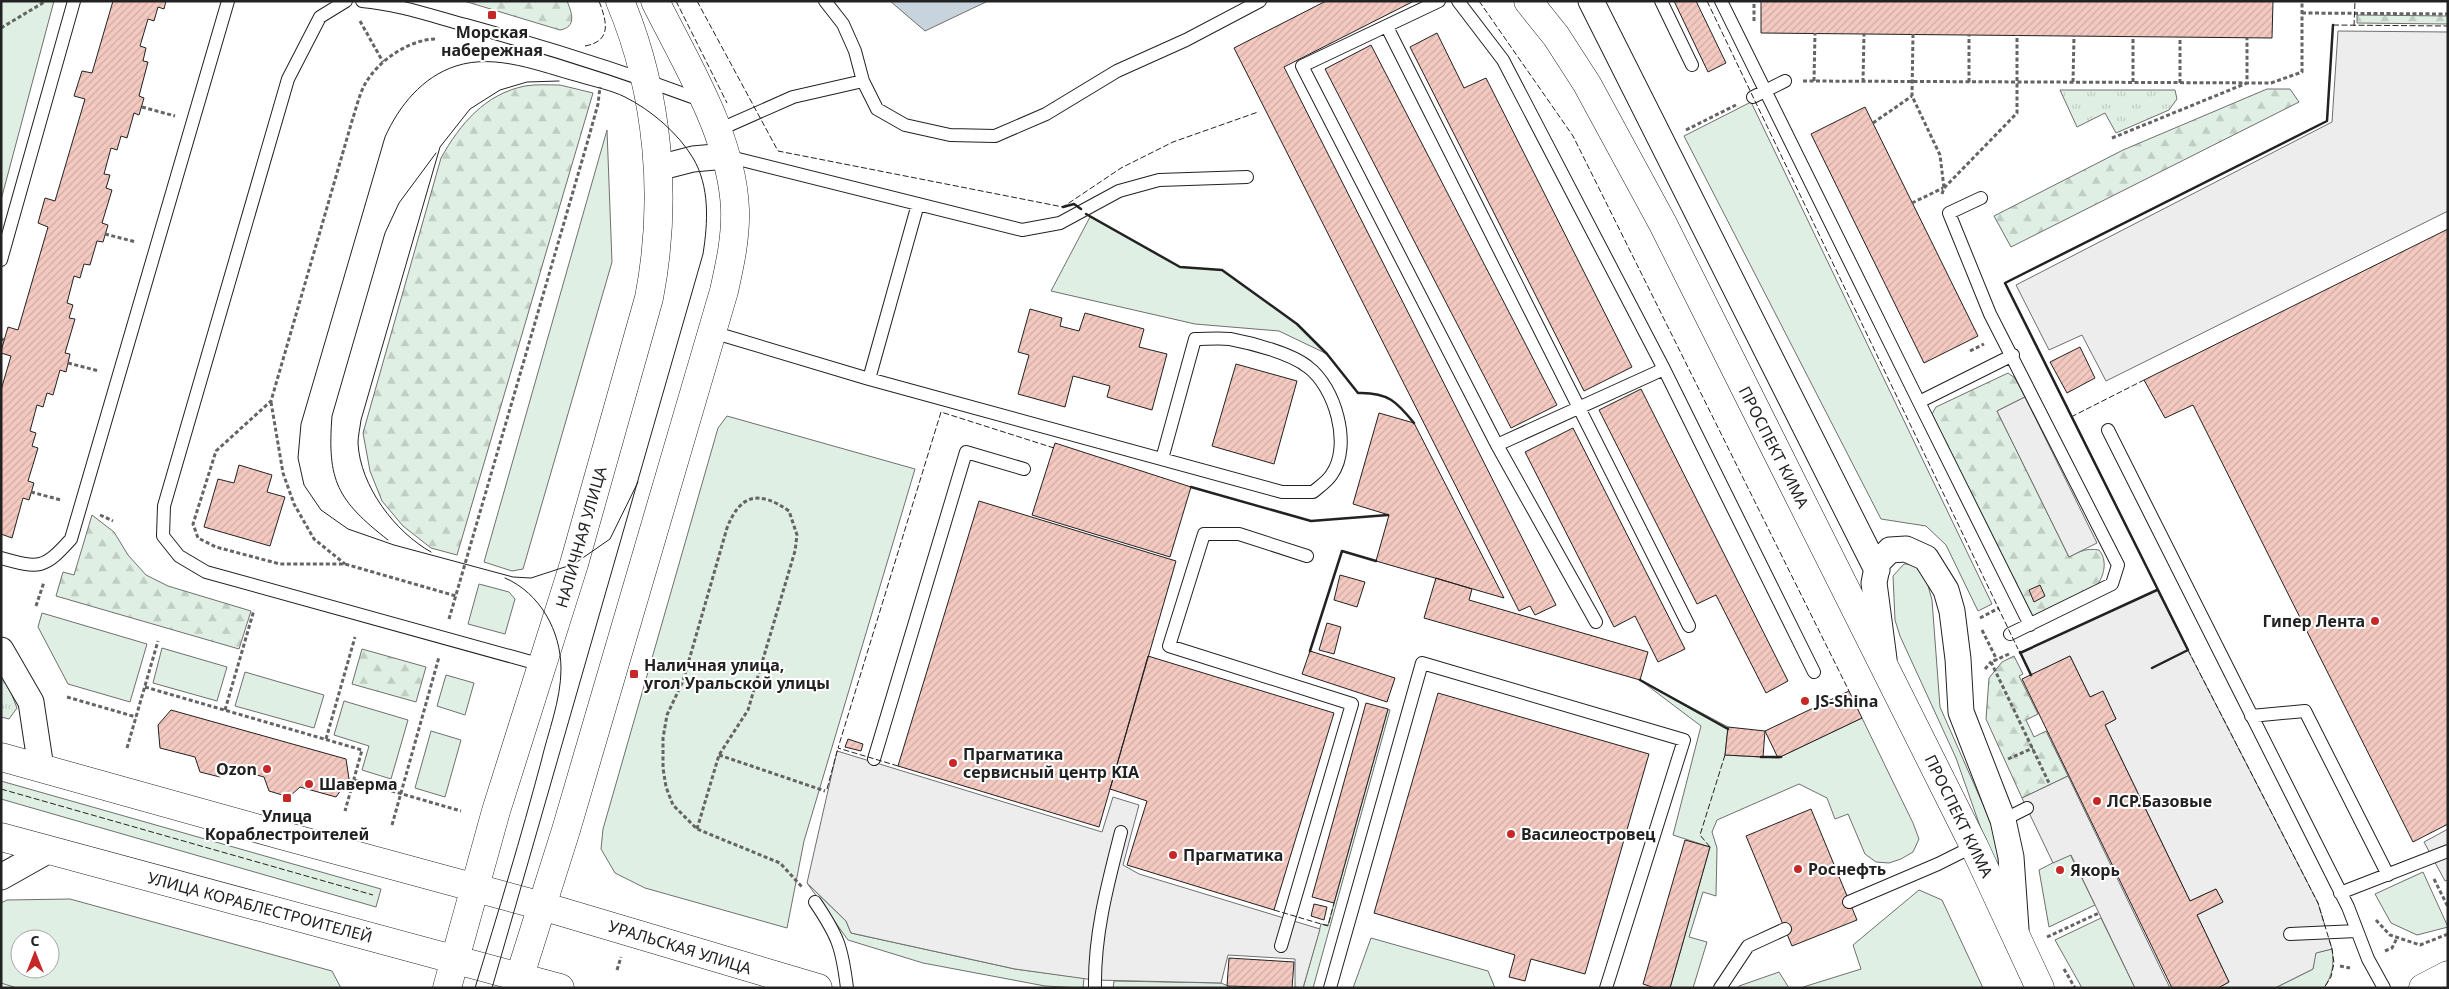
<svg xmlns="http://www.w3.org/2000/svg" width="2449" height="989" font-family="'Noto Sans',sans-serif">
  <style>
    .grass { fill: #e0efe3; stroke: #6f6f6f; fill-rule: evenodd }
    .forest { fill: url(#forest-firs); stroke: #6f6f6f }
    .park { fill: url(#park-tufts); stroke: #6f6f6f }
    .parking { fill: #ededed; stroke: #6f6f6f }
    .water { fill: #c7d3dd; stroke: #6f6f6f }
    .building { fill: url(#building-hatch); stroke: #222 }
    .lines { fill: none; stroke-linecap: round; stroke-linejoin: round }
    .service-casing { stroke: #222; stroke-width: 14 }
    .minor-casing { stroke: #222; stroke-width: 27 }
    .secondary-casing { stroke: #222; stroke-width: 29 }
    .path { stroke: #646464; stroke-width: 3; stroke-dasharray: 4 2.5; stroke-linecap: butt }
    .service { stroke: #fff; stroke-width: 12 }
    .minor { stroke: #fff; stroke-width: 25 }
    .secondary { stroke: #fff; stroke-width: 28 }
    .tram { stroke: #222; stroke-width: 1 }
    .fence { stroke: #222; stroke-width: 1; stroke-dasharray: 6 2.5; stroke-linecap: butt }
    .wall { stroke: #222; stroke-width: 2.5 }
    .poi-dot { fill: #c62828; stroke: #fff; stroke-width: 2 }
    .labels { text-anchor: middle; stroke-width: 4; stroke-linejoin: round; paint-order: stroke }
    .poi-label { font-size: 16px; font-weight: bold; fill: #222; stroke: #fff; text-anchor: start }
    .street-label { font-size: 16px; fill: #222; stroke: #fff }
  </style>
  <defs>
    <pattern id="forest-firs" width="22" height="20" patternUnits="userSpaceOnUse" patternTransform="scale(1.25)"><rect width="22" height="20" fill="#e0efe3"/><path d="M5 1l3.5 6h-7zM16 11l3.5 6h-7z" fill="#c0cdc2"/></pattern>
    <pattern id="park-tufts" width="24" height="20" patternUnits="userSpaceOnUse" patternTransform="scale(1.25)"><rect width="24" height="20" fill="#e0efe3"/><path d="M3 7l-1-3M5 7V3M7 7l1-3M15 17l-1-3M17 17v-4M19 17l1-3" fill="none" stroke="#c0cdc2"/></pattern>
    <pattern id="building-hatch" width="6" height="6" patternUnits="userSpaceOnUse" patternTransform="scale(1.25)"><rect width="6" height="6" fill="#f3c9c0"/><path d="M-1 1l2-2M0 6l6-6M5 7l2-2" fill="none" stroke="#d0aca5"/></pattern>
  </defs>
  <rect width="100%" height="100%" fill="#fff"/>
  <path class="grass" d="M1,1H54L1,200Z
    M1751,102L1992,604L1978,611L1946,545L1926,526L1881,519L1684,136Z
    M607,130L612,262L523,569L512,571L484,562Z
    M1090,217L1180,267L1222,270L1297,324L1327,354L1279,331L1195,324L1051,291Z
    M727,416L915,469L804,841L787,928L645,888L615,873L601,849L603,829L718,428Z
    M1904,564H1914L1927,582L1932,600L1940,707L1989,818L1995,837L2000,865L1998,868L1994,866L1956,758L1900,636L1895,620L1893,576Z
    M479,584L509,592L515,599L505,634L468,624Z
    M42,613L147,644L130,702L68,684L38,627Z
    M162,648L227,667L217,701L153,683Z
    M245,672L324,695L314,728L235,706Z
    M446,675L474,683L465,715L437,706Z
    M1640,680L1728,727L1725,755L1778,758L1862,718L1913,823L1919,839L1913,852L1901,859L1889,863L1876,862L1865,854L1848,814L1835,819L1827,798L1799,784L1717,820L1712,832L1717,848L1716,896L1703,892L1689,937L1707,942L1693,988H1670L1710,847L1673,835L1701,726Z
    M344,701L408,720L391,779L362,770L369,746L334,735Z
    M1388,709L1390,710L1313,988H1303L1321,924L1328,925Z
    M431,731L461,740L445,797L415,788Z
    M1,781L381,889L376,907L1,799Z
    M2070,854L2095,905L2049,927L2039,870Z
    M2423,872L2448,927L2417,935L2391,923L2375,894Z
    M807,883L846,921L851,933L1015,969L1084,978L1083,988L1045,986L923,963L848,940Z
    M1919,890L1942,900L1983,988H1800L1861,969L1853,945Z
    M70,899L332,971L341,988H17L1,983V903L7,900ZM20,939H50V969H20Z
    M2101,918L2135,988H2082L2055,940Z
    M1371,938L1488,971L1495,988H1353Z
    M2332,949C2334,965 2333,974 2324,988H2275L2313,969L2315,953Z
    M1779,972L1789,988H1738L1739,986Z
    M1114,981L1221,983L1233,988H1113Z"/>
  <path class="forest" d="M464,1H567C572,13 577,27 560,30Z
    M2357,15L2448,16V24L2357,23Z
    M560,85L593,93L457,555L431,548L403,526L382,501L370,471L363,433L441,158C460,124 485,94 525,86C536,84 549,85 560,85Z
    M2267,89H2290L2299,102L2011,247L1994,216L2123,150Z
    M2008,373L2015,378L2025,397L1997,411L2069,557C2080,551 2087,548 2099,550C2108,561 2104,575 2097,586L2033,621L1932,414L1936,407Z
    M92,515L114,532L128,555L146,575L168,586L251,611L239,649L56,596L63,572L74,575Z
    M362,649L426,667L416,702L352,684Z
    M2014,656L2023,674L2019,676L2038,714L2026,720L2034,737L2046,731L2068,776L2022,798L1986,719L1989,678L2002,662Z"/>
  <path class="park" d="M2060,90H2175L2177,99L2169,110L2116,133L2105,113L2077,127Z
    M1,667L17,708L9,719L1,717Z"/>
  <path class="parking" d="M2338,31L2448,32V211L2106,381L2082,335L2049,350L2016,285L2332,122Z
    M2025,397L2097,543L2069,557L1997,411Z
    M2157,590L2318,903L2332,949L2316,953L2313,969L2275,988H2218L2229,982L2197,915L2223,902L2216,889L2190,901L2105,725L2116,719L2103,692L2090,697L2070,656L2031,675L2020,653Z
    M837,751L1102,832L1113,797L1139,805L1123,865L1139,874L1320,929L1303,988L1295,987V959L1228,955L1221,983L1094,980L1015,969L851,933L846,921L807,883Z
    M2068,776L2170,988H2135L2071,855L2053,863L2022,798Z
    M2448,829V880L2445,881L2424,842Z"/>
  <path class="water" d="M890,1H988L925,31Z"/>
  <path class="building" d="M113,1H166L164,9L158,7L154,21L148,19L140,46L146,48L143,61L148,62L139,96L144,98L139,115L134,113L127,138L121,136L117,150L111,148L104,174L110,175L106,188L112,190L102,223L108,225L103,242L97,241L90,265L84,264L80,278L74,276L67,303L73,305L69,318L75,319L65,353L70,354L66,372L60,370L53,395L47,393L43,407L37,405L30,431L36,433L32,446L38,448L28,481L34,483L29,500L23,498L12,538L1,534V390L11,356L1,353V351L8,327L18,330L48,227L38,223L45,198L55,201L85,99L74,96L82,71L92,73Z
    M1326,1H1414L1284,67L1556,605L1535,615L1530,606L1519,611L1234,48Z
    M1674,1H1696L1726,63L1708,72Z
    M1761,1H2273L2272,38L1761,33Z
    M1437,33L1464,88L1486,78L1632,367L1584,391L1410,47Z
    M1371,45L1557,405L1511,428L1325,69Z
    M1865,107L1978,336L1924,363L1811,134Z
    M2448,229V824L2413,842L2193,405L2165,418L2144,380Z
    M1030,309L1062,318L1060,326L1079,331L1085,313L1144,329L1139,347L1167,354L1152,410L1107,397L1110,386L1073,376L1065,407L1018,394L1029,355L1018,352Z
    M2080,347L2095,378L2067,393L2050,362Z
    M1236,364L1297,381L1274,464L1212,446Z
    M1641,389L1788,681L1766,693L1716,595L1697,604L1599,410Z
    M1379,413L1414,423L1504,598L1376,561L1389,515L1353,504Z
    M1573,428L1685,649L1658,662L1635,616L1614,627L1525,452Z
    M1055,443L1191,487L1170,557L1032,515Z
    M239,465L272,475L267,492L285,497L270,546L204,527L218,479L234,483Z
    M979,501L1176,561L1099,827L898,766Z
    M1340,575L1365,582L1357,607L1334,600Z
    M1436,578L1472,589L1469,600L1648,652L1640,680L1424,618Z
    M2040,585L2045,596L2034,602L2029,590Z
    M1327,623L1341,627L1334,654L1319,650Z
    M1310,651L1395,678L1387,702L1302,674Z
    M1148,656L1334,713L1274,910L1127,865L1147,801L1110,789Z
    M2070,656L2090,697L2103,691L2116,719L2105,725L2190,901L2216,889L2223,902L2197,915L2229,982L2218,988H2172L2022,679Z
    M1849,691L1862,718L1778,758L1765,731Z
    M1438,693L1649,754L1585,974L1531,959L1525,981L1509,977L1515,955L1374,913Z
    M1366,703L1388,709L1334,903L1312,897Z
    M171,710L346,759L349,779L336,797L300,787L289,797L269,791L264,777L231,768L220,777L200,772L195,757L160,748L158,725Z
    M1728,727L1765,731L1763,757L1725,755Z
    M848,739L863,744L861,751L845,747Z
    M1811,809L1857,920L1792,946L1746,836Z
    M1685,840L1710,847L1670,988H1655L1643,984Z
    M1314,904L1327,907L1324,920L1311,916Z
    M1229,958L1294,962L1292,988L1227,986Z"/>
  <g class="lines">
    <defs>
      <path id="service" d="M346,1L320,17L288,79L164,506L163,536L179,556L206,572L542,665
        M362,1C397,4 432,16 466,25C546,47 625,72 703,101
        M825,1L843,24L855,51L863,81L877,109L905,125L950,135L995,136L1046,114L1117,71L1186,40L1260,1
        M1439,1L1302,66L1497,445L1596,622
        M1458,1L1503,60L1664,369L1814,672
        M1661,1L1692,65
        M1721,1L1919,402
        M1387,27L1689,626
        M1753,97L1785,81
        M716,131L793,97L863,81
        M726,156L1022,230L1060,223L1119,191L1159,180L1247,177
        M1981,198L1949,213L1990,314L2118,565L2112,584L2010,634
        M1,260L74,1
        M712,332L869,379L1282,492H1313C1319,487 1328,481 1332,474C1352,445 1335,387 1308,367C1291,353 1251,343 1230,339C1219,338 1206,339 1195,339L1162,459
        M2013,355L1919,402L2030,625
        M869,379L918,204
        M2108,430L2348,907L2368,959L2384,988
        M1497,445L1664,369
        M1,558C40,569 44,569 71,539L228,1
        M2251,716L2305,711L2388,875
        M874,759L966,452L1024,469
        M2003,820L2027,808
        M2340,893L2448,851
        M815,902C838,936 842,947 847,988
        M1849,902L1938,864L1974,846
        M2290,934L2357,931
        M1281,946L1352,704L1169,646L1204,534H1239L1307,556
        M1095,988C1094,934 1108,883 1121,832
        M1330,988L1422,663L1684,740L1606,988
        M1720,988L1748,946L1785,929"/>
      <path id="minor" d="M1591,1L1877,570
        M658,168L693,159L726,156
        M1,650L31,702L41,768
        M1884,659L1874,583L1878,562L1890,550L1906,549L1926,558L1946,590L1952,611L1958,659L1961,712L2003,820L2011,857L2016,929
        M1,877L49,850"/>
      <path id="secondary" d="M1528,1L1556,36L1587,84L1663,224L1974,846L2040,988
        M1,757L277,834L542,906L818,988
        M1,837L560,988
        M447,988L496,811L574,564L649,298C668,200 659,94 620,1
        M516,988L566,830L724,291C730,264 736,237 735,209C732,137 687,65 655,1
        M2423,988L2448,975"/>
    </defs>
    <use href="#service" class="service-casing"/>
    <use href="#minor" class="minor-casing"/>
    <use href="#secondary" class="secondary-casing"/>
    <path class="path" d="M2302,13L2448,14
      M360,21L383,62
      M1754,21V1
      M1,28L46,1
      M1913,34L1912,96L1940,155L1944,188
      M435,39C408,40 378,61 365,84C359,95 356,109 352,121L271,401L216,451L193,524L198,538L216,547L280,564H345L456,596
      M1803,81L2271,83L2302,72V1
      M1814,81L1815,33
      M1863,82L1864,34
      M1969,82V35
      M2073,82L2074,36
      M2133,82V37
      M2180,83V37
      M142,107L175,116
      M1873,123L1912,96
      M1686,130L1736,105
      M2112,138L2247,83V38
      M1942,194L1944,188L2017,113V35
      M1912,203L1943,188
      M105,234L136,242
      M1,339L4,340
      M1970,351L1984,344
      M68,363L99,371
      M271,402L283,473L294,504L314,539L345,564
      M31,492L61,500
      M100,515L113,521
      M36,606L44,582
      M1980,618L1999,608
      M449,619L588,140L598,104L600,87
      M1982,630L1997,660
      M2009,654L1991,662L2050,785
      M1985,669L1991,662
      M145,687L362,750L345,811
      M67,697L136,717
      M225,710L254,610
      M326,739L355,637
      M127,748L158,641
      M719,755L825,791
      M2008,759L2033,748
      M354,780L461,811
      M392,825L439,657
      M697,829L719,755L748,710L795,551L797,535L789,511C759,490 740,494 727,528L683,681L667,715L663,738V768L666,787L673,805L697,829L780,863L803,888
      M2434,879L2448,907
      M2376,920L2390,935L2420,945L2448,934
      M2047,937L2099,913
      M2385,951L2392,948L2397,938
      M2340,966L2350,968
      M2064,969L2075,988
      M617,970L621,957"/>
    <use href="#service" class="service"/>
    <use href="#minor" class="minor"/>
    <use href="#secondary" class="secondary"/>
    <path class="tram" d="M388,540C337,500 327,481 332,416L385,233L399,203L436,153
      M431,552C395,532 360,486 358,443C358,436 360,428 361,420L440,147L470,109L500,90L527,82L559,81
      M475,988C498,913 521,837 541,762C548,732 561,700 561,669C561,631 540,593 505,578
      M492,988L703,254C708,222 710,187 693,158C678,133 651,110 625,97C611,90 594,87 578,82C540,72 496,53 456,66C422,77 399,106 385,137L301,424L298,458L304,485L321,510L348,529L394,545L513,577L531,578L574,564L610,539L638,482"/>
    <path class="fence" d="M676,1L727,103
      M697,1L778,151L1063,207L1121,168L1173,142L1258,112
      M1479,1L1573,136L1849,691
      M1707,1L2018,649
      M2333,25L2448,26
      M2354,26L2355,1
      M585,46C612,41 607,22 599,1
      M2071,417L2144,380
      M2188,650L2318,903L2332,949L2334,963L2331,977L2324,988
      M898,766L838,748L941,412L1054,448
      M1,789L373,895
      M827,789L838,748
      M1710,847L1700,835L1725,755
      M1274,910L1328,926L1334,903"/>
    <path class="wall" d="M1063,207L1074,204L1081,209
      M1086,214L1180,267L1222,270L1297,324L1327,354L1358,393C1388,392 1397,402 1414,423
      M1191,487L1311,521L1388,515
      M1310,651L1342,551L1376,561
      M2020,652L2031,675
      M2020,653L2157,590
      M2152,668L2188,650L2005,283L2327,121L2333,25
      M1640,680L1728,729
      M1761,757H1781"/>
  </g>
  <g class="poi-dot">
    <rect x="487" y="10" width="10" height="10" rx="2.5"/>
    <circle cx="2375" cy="621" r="5"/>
    <rect x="629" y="669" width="10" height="10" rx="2.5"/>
    <circle cx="1805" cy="701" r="5"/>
    <circle cx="953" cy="763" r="5"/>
    <circle cx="267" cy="769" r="5"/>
    <circle cx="309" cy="784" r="5"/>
    <rect x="282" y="793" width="10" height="10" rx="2.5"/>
    <circle cx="2097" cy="801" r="5"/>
    <circle cx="1511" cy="834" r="5"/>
    <circle cx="1173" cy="855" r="5"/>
    <circle cx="1798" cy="869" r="5"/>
    <circle cx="2060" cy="870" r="5"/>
  </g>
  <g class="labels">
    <g class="poi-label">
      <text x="492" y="38" text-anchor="middle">Морская<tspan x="492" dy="18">набережная</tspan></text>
      <text x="2365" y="627" text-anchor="end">Гипер Лента</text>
      <text x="644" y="671">Наличная улица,<tspan x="644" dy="18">угол Уральской улицы</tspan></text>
      <text x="1815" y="707">JS-Shina</text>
      <text x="963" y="760">Прагматика<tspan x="963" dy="18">сервисный центр KIA</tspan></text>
      <text x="257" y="775" text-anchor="end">Ozon</text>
      <text x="319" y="790">Шаверма</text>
      <text x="2107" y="807">ЛСР.Базовые</text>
      <text x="287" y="822" text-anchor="middle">Улица<tspan x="287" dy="18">Кораблестроителей</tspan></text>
      <text x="1521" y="840">Василеостровец</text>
      <text x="1183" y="861">Прагматика</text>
      <text x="1808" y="875">Роснефть</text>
      <text x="2070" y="876">Якорь</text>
    </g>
    <g class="street-label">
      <text transform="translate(1774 447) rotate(63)" y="6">ПРОСПЕКТ КИМА</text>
      <text transform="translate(581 537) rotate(-74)" y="6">НАЛИЧНАЯ УЛИЦА</text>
      <text transform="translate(1959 816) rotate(64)" y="6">ПРОСПЕКТ КИМА</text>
      <text transform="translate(260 907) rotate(15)" y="6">УЛИЦА КОРАБЛЕСТРОИТЕЛЕЙ</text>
      <text transform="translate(680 947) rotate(17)" y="6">УРАЛЬСКАЯ УЛИЦА</text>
    </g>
  </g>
  <rect width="2449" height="989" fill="none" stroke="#222222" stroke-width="5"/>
  <g transform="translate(35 954)"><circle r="24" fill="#ffffff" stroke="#a7a7a7"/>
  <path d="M0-4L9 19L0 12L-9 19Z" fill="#c62828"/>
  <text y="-8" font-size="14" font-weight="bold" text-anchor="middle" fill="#222222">С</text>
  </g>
</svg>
